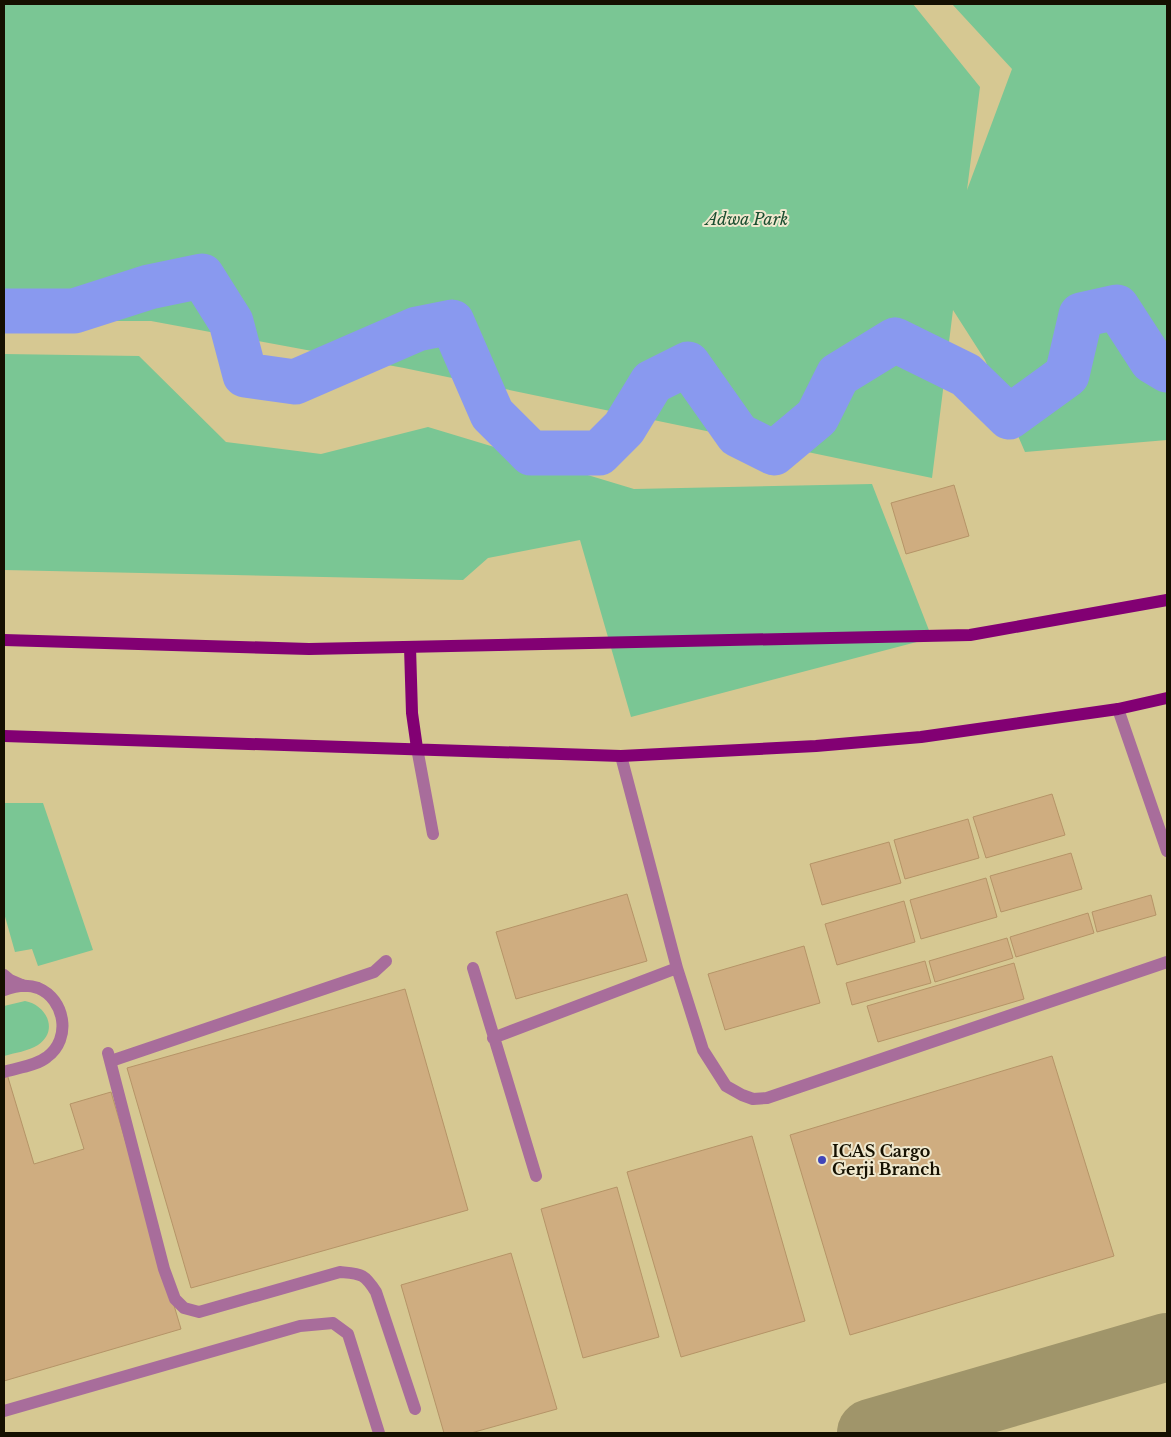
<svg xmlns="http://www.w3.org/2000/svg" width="1171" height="1437" font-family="'Libre Baskerville',serif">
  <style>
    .green { fill: #7ac694 }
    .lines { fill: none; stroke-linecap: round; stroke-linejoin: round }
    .river { stroke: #8999ef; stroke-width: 45 }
    .taxiway { stroke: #a0956a; stroke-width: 68 }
    .building { fill: #cfad80; stroke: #b59467 }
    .minor { stroke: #a86d9b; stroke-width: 12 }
    .major { stroke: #820073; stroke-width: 12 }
    .poi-dot { fill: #4045b9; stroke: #efe8ce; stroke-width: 2 }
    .labels { text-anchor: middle; stroke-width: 4; stroke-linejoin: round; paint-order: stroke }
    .park-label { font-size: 16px; font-style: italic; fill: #194d2f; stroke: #efe8ce }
    .poi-label { font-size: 16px; font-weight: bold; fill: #151000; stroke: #efe8ce; text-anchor: start }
  </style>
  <rect width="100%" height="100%" fill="#d6c892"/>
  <path class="green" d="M4,4H913L980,87L967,190L1012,69L952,4H1167V440L1025,452L985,360L953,310L932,478L404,368L151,321H4Z
    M4,354L139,356L226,442L321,454L428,427L634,489L872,484L932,638L631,717L580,540L488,558L463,580L4,570Z
    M4,803H43L93,950L38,966L32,949L15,952L4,913Z
    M25,1001C47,1005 59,1031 38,1045C29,1051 14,1053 4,1056V1006Z"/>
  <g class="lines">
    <path class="river" d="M4,311H74L149,287L202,276L231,322L245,375L295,382L417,329L452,322L492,414L531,453H599L624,428L652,382L688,364L738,435L774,453L817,417L838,375L895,340L966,375L1009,417L1067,375L1081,315L1117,307L1152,361L1167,370"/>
    <path class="taxiway" d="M871,1433L1167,1347"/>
  </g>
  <path class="building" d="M954,485L969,536L906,554L891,503Z
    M1052,794L1065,835L986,858L973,817Z
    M968,819L979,858L905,879L894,840Z
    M889,842L901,883L822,905L810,864Z
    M1071,853L1082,889L1001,912L990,876Z
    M986,878L997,917L921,939L910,900Z
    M627,894L647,961L516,999L496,932Z
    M1151,895L1156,915L1097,932L1092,912Z
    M904,901L915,942L837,965L825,924Z
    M1088,913L1094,933L1016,957L1010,937Z
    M1007,938L1013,958L935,982L929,961Z
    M804,946L820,1003L725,1030L708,974Z
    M925,961L931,983L852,1005L846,983Z
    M1014,963L1024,999L878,1042L867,1006Z
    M405,989L468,1210L191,1288L127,1068Z
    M1052,1056L1114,1256L850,1335L790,1135Z
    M4,1064L34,1164L84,1149L70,1104L111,1092L181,1329L4,1381Z
    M752,1136L805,1321L681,1357L627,1172Z
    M617,1187L659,1337L583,1358L541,1209Z
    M511,1253L557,1409L471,1433H444L401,1285Z"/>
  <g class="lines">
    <path class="minor" d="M1118,709L1167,851
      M417,748L433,834
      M621,756L677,968L703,1050L726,1086L742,1095L753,1099L767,1098L1167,962
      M473,968L536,1176
      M4,975L10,980L24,986
      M4,990C15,986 27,984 38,988C65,999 72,1039 47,1057C36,1066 17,1068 4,1072
      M493,1038L677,968
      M108,1053L164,1269L175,1299L184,1308L199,1312L340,1272C361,1274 364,1273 376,1292L415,1409
      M111,1061L374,972L386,961
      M4,1411L300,1326L333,1323L348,1334L379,1433"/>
    <path class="major" d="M4,640L309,649L970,635L1167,600
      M410,647L412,713L417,748
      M4,736L621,756L816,746L921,737L1118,709L1167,698"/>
  </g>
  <circle class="poi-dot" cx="822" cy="1160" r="5"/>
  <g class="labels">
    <g class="park-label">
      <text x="747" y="225">Adwa Park</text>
    </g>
    <g class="poi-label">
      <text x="832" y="1157">ICAS Cargo<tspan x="832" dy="18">Gerji Branch</tspan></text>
    </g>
  </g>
  <rect width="1171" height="1437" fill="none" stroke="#151000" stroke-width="10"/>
</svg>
